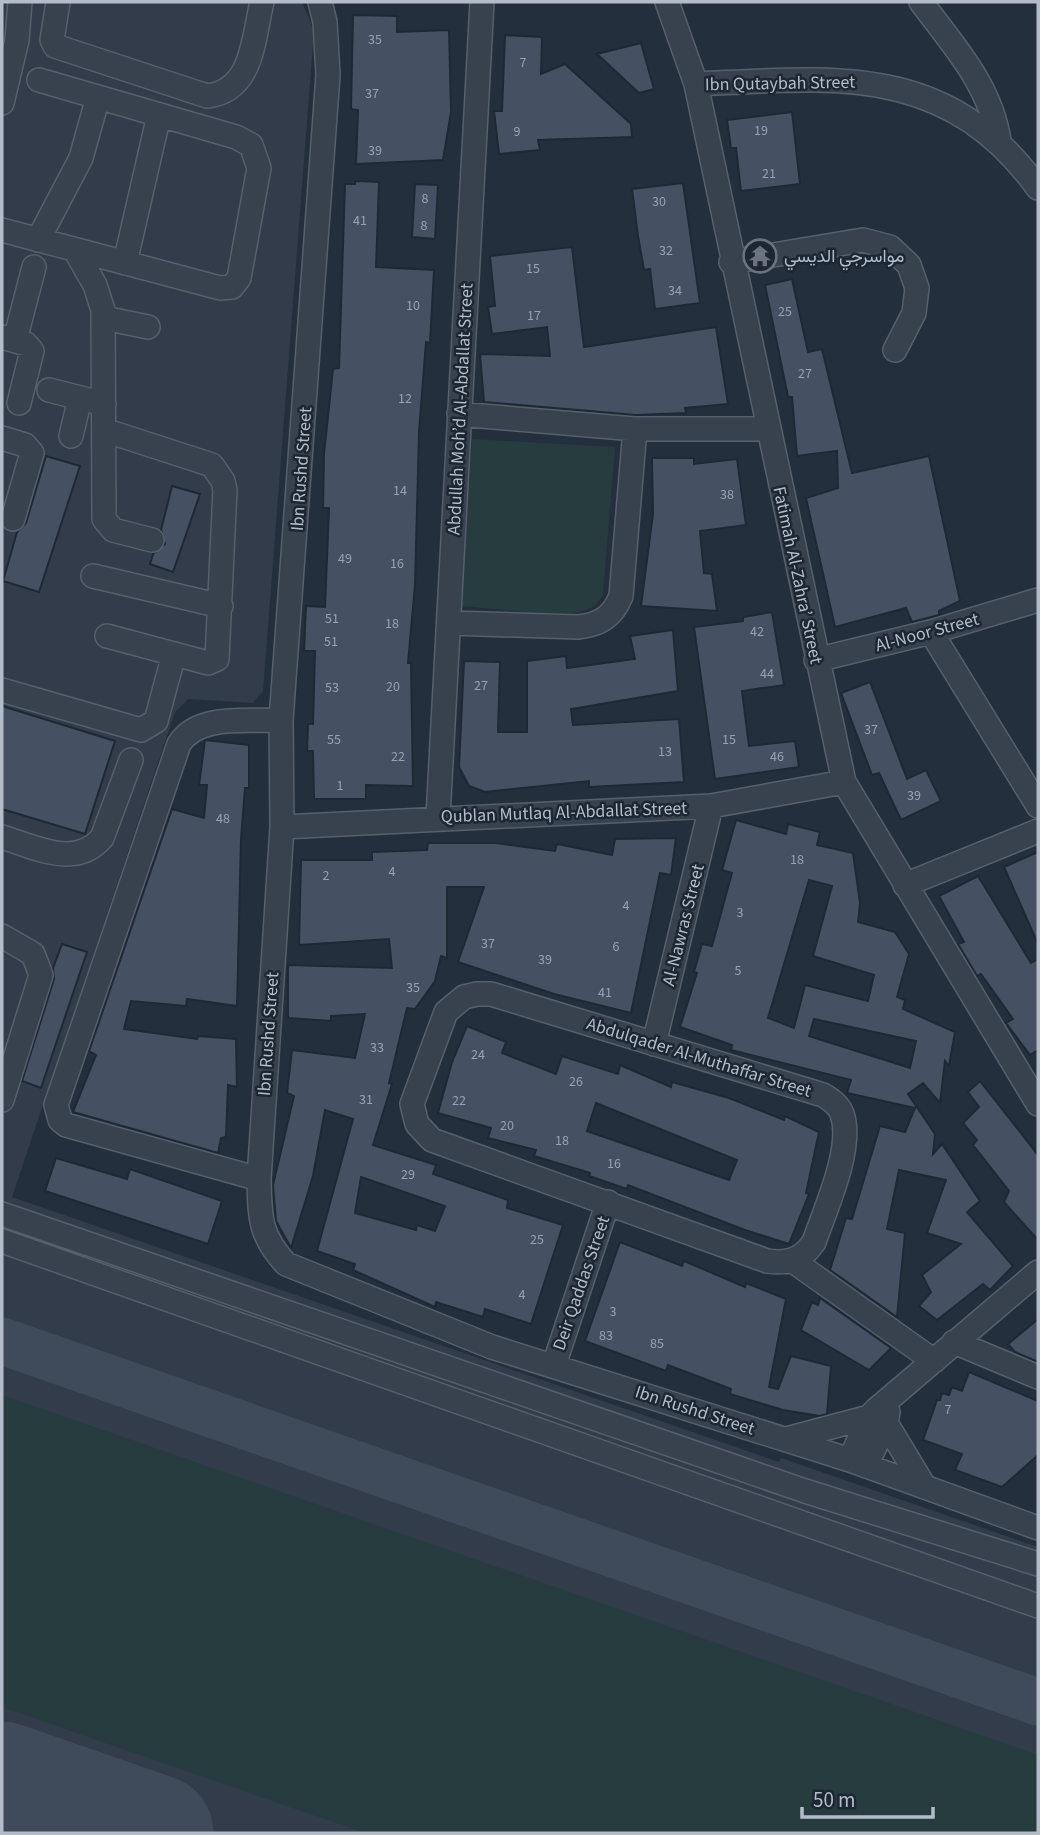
<svg xmlns="http://www.w3.org/2000/svg" width="1040" height="1835" font-family="'Source Sans 3',Vazirmatn,sans-serif">
  <style>
    .airport { fill: #323c4b }
    .green { fill: #263c3f }
    .lines { fill: none; stroke-linecap: round; stroke-linejoin: round }
    .taxiway { stroke: #3f4a5a; stroke-width: 47 }
    .runway { stroke: #3f4a5a; stroke-width: 117 }
    .building { fill: #455162; stroke: #1f2835; stroke-width: 2; fill-rule: evenodd }
    .minor-casing { stroke: #565f6c; stroke-width: 26 }
    .minor { stroke: #38414e; stroke-width: 23 }
    .labels { text-anchor: middle; stroke-width: 5; stroke-linejoin: round; paint-order: stroke }
    .number-label { font-size: 14px; fill: #98a1af }
    .street-label { font-size: 18px; fill: #b4bcc9; stroke: #1d2633 }
    .poi-label { font-size: 18px; fill: #b4bcc9; stroke: #1d2633; text-anchor: start }
  </style>
  <rect width="100%" height="100%" fill="#242f3e"/>
  <path class="airport" d="M2,2H302L314,31L263,691L253,703L188,699L175,712L12,1197L779,1462L781,1458L1038,1547V1833H2Z"/>
  <path class="green" d="M472,439L615,447L603,594C599,603 594,608 583,611C553,618 494,608 461,606Z
    M2,1395L1038,1755V1833H365L2,1707Z"/>
  <g class="lines">
    <path class="taxiway" d="M2,1341L1038,1702"/>
    <path class="runway" d="M2,1780L155,1833"/>
  </g>
  <path class="building" d="M353,15L397,16V32L449,30L451,112L443,160L356,164L358,110L351,109Z
    M505,35L542,37L541,74L565,64L631,124L632,137L538,140L540,150L499,154L494,111H502Z
    M641,43L654,89L639,93L597,54Z
    M792,112L800,184L741,191L736,148H731L727,120Z
    M355,181L379,182L376,267L434,270L430,343L426,342L419,432L415,585L408,663H411L413,786L366,785V799H314L313,751H307L308,724H313L315,651H304L306,606L325,607L329,508H323L324,454L333,369L339,368L345,184H355Z
    M683,183L700,303L655,309L650,269L644,270L638,236L632,189Z
    M415,184L438,185L435,239L412,237Z
    M572,247L584,347L716,327L728,404L685,408L686,413L636,415L484,402L480,354L550,356L547,327L492,334L488,307L495,306L490,256Z
    M792,279L808,352L822,349L852,473L929,456L960,601L939,611V615L912,622L906,608L835,627L806,498L838,488L837,451L797,456L792,397H788L765,285Z
    M46,456L80,466L39,592L3,581L17,532L26,523Z
    M652,458H694V464L737,459L746,525L700,531L704,573L712,574L717,611L641,606L653,514Z
    M172,486L200,494L173,572L150,564L153,554L165,544L161,530Z
    M772,612L784,685L742,691L749,746L795,741L799,767L715,779L694,627L743,621V617Z
    M673,630L678,691L571,709L573,725L679,719L684,782L589,787V781L485,792L469,786L459,767L464,661L500,662L498,732H527V661L566,656L567,668L635,659L630,636Z
    M870,682L907,779L926,770L941,801L901,820L879,773L872,775L841,693Z
    M2,706L115,741L85,834L2,809Z
    M205,740L249,745V788H245L241,839L237,1006L187,999L186,1006L131,1001L124,1029L197,1039L198,1036L236,1039L237,1087L228,1085L226,1137L221,1138L218,1153L73,1112L96,1055L89,1051L172,809L204,818L207,785H199Z
    M736,820L786,834L788,824L820,832L817,845L853,853L860,903L858,922L895,932L909,954L897,997L905,1000L903,1009L955,1032L949,1066L945,1061L940,1103L923,1083L908,1094L935,1134L933,1154L942,1144L980,1201L967,1212L1013,1266L990,1290L983,1284L937,1320L919,1306L931,1292L922,1275L961,1244L927,1233L946,1180L899,1170L887,1229L905,1233L897,1317L830,1270L846,1218L852,1219L880,1126L905,1132L915,1108L847,1093L851,1080L731,1050L732,1045L680,1027L697,973L694,972L702,944L712,946L732,873L722,870ZM809,880L832,886L813,956L874,975L868,1001L805,985L794,1028L768,1018ZM814,1019L916,1041L910,1068L809,1036Z
    M676,838L671,875L660,873L631,1013L554,994L458,962L484,887H447V958L441,956L435,981L415,1009L407,1008L389,1083L392,1084L373,1145L436,1165L433,1174L508,1200L507,1208L563,1225L531,1324L485,1309L483,1317L436,1302L435,1307L353,1270L355,1264L317,1251L353,1119L325,1110L313,1176L291,1248L276,1221L273,1185L294,1096L287,1093L292,1050L355,1058L365,1014L331,1016V1021L288,1018V965L392,968L389,939L299,945L301,860H372V852L427,850L428,843H496L555,851L557,844L612,855L615,839ZM361,1177L445,1206L435,1231L417,1225L416,1230L355,1213Z
    M1038,852V944L1004,867Z
    M978,876L1031,963L1038,959V1050L1030,1055L1006,1023L1013,1019L981,974L977,976L961,949L958,944L964,942L939,896Z
    M62,944L87,952L41,1088L22,1081L54,979L53,968Z
    M467,1026L506,1042L502,1053L556,1074L562,1056L618,1074L620,1065L671,1087L672,1082L729,1098L784,1120L785,1116L819,1132L806,1193L809,1194L789,1244L745,1230L628,1185L627,1189L589,1176L590,1173L534,1156L536,1150L488,1138L491,1128L438,1113L452,1062ZM596,1103L737,1160L729,1180L587,1131Z
    M980,1081L1038,1155V1240L1004,1202L1009,1191L973,1145L977,1140L963,1123L979,1107L968,1092Z
    M56,1158L127,1179L130,1169L222,1201L208,1244L45,1191Z
    M620,1242L682,1266L684,1261L745,1287L746,1283L786,1299L769,1387L778,1389L791,1356L831,1366L827,1414L820,1416L783,1410L730,1394L731,1389L668,1365L666,1371L585,1341Z
    M820,1298L891,1348L869,1370L801,1330L812,1302L818,1305Z
    M1038,1319V1362L1015,1352L1008,1344Z
    M969,1372L1038,1401V1455L1002,1487L955,1470L962,1454L923,1440L937,1400H940L942,1393L949,1395L952,1387L962,1391Z"/>
  <g class="lines">
    <defs>
      <path id="minor" d="M58,2L52,40L55,46L207,96C253,91 253,39 262,2
        M320,2L325,22L328,75L281,720L282,827L259,1179C260,1217 259,1235 286,1264L492,1347L850,1460L1038,1528
        M667,2L696,84L844,782L1038,1104
        M921,2C953,45 991,86 999,141
        M696,84C835,78 946,62 1038,188
        M2,103L17,40L20,2
        M2,230L220,288L232,287L239,278L259,168L251,145L236,137L39,80
        M38,240L81,158L98,97
        M75,250L95,285L103,310L104,519L113,530L152,540
        M731,262L863,240L890,247L909,265L917,288L914,313L895,350
        M125,263L159,115
        M104,318L148,327
        M2,337L26,344L32,351L19,403
        M15,340L34,267
        M49,390L104,404
        M459,414L635,429H768
        M104,430L212,465L223,481L225,490L217,659L208,663L107,636
        M71,436L80,398
        M2,438L25,445L32,453L13,519
        M93,576L221,606
        M450,623L578,627C600,625 613,616 621,596L635,429
        M931,632L1038,806
        M816,660L931,632L1038,600
        M2,690L141,730L156,721L174,654
        M438,817L482,2
        M282,827L711,806L844,782
        M2,837C35,847 75,869 102,838L131,760
        M905,885L1038,831
        M2,936L33,954L41,975L2,1100
        M477,994H491L823,1095C830,1099 839,1105 842,1114C854,1147 825,1210 814,1242C802,1260 788,1264 767,1261L432,1140L417,1124L412,1104L446,1012L464,997Z
        M654,1044L711,806
        M259,1179L66,1125L60,1120L56,1105L179,744C198,713 249,722 281,720
        M2,1214L805,1491L1038,1564
        M2,1241L1038,1606
        M793,1261L934,1361
        M954,1342L1038,1377
        M554,1365L608,1202
        M886,1423L924,1486
        M786,1439L869,1417
        M850,1460L869,1417L877,1409L1038,1272
        M866,1466L886,1423L888,1412"/>
    </defs>
    <use href="#minor" class="minor-casing"/>
    <use href="#minor" class="minor"/>
  </g>
  <defs>
    <symbol id="temple-ring" viewBox="-11 -11 22 22"><circle r="9.5" fill="#1d2633" stroke="#6b7280" stroke-width="1.5"/><path d="M0-6L5-2H3V0L6.5 2.5H4V6H1.5V3h-3V6H-4V2.5H-6.5L-3 0V-2H-5Z" fill="#6b7280"/></symbol>
  </defs>
  <g fill-rule="evenodd">
    <use href="#temple-ring" x="741" y="237" width="38" height="38"/>
  </g>
  <g class="labels">
    <g class="number-label">
      <text x="375" y="44">35</text>
      <text x="523" y="67">7</text>
      <text x="372" y="98">37</text>
      <text x="761" y="135">19</text>
      <text x="517" y="136">9</text>
      <text x="375" y="155">39</text>
      <text x="769" y="178">21</text>
      <text x="425" y="203">8</text>
      <text x="659" y="206">30</text>
      <text x="360" y="225">41</text>
      <text x="424" y="230">8</text>
      <text x="666" y="255">32</text>
      <text x="533" y="273">15</text>
      <text x="675" y="295">34</text>
      <text x="413" y="310">10</text>
      <text x="785" y="316">25</text>
      <text x="534" y="320">17</text>
      <text x="805" y="378">27</text>
      <text x="405" y="403">12</text>
      <text x="400" y="495">14</text>
      <text x="727" y="499">38</text>
      <text x="345" y="563">49</text>
      <text x="397" y="568">16</text>
      <text x="332" y="623">51</text>
      <text x="392" y="628">18</text>
      <text x="757" y="636">42</text>
      <text x="331" y="646">51</text>
      <text x="767" y="678">44</text>
      <text x="481" y="690">27</text>
      <text x="393" y="691">20</text>
      <text x="332" y="692">53</text>
      <text x="871" y="734">37</text>
      <text x="334" y="744">55</text>
      <text x="729" y="744">15</text>
      <text x="665" y="756">13</text>
      <text x="398" y="761">22</text>
      <text x="777" y="761">46</text>
      <text x="340" y="790">1</text>
      <text x="914" y="800">39</text>
      <text x="223" y="823">48</text>
      <text x="797" y="864">18</text>
      <text x="392" y="876">4</text>
      <text x="326" y="880">2</text>
      <text x="626" y="910">4</text>
      <text x="740" y="917">3</text>
      <text x="488" y="948">37</text>
      <text x="616" y="951">6</text>
      <text x="545" y="964">39</text>
      <text x="738" y="975">5</text>
      <text x="413" y="992">35</text>
      <text x="605" y="997">41</text>
      <text x="377" y="1052">33</text>
      <text x="478" y="1059">24</text>
      <text x="576" y="1086">26</text>
      <text x="366" y="1104">31</text>
      <text x="459" y="1105">22</text>
      <text x="507" y="1130">20</text>
      <text x="562" y="1145">18</text>
      <text x="614" y="1168">16</text>
      <text x="408" y="1179">29</text>
      <text x="537" y="1244">25</text>
      <text x="522" y="1299">4</text>
      <text x="613" y="1316">3</text>
      <text x="606" y="1340">83</text>
      <text x="657" y="1348">85</text>
      <text x="948" y="1414">7</text>
    </g>
    <g class="street-label">
      <text transform="translate(780 83) rotate(-1)" y="6">Ibn Qutaybah Street</text>
      <text transform="translate(460 409) rotate(-87)" y="6">Abdullah Moh’d Al-Abdallat Street</text>
      <text transform="translate(301 469) rotate(-86)" y="6">Ibn Rushd Street</text>
      <text transform="translate(798 575) rotate(78)" y="6">Fatimah Al-Zahra’ Street</text>
      <text transform="translate(927 632) rotate(-15)" y="6">Al-Noor Street</text>
      <text transform="translate(564 812) rotate(-2)" y="6">Qublan Mutlaq Al-Abdallat Street</text>
      <text transform="translate(683 925) rotate(-76)" y="6">Al-Nawras Street</text>
      <text transform="translate(268 1034) rotate(-86)" y="6">Ibn Rushd Street</text>
      <text transform="translate(699 1057) rotate(17)" y="6">Abdulqader Al-Muthaffar Street</text>
      <text transform="translate(581 1283) rotate(-71)" y="6">Deir Qaddas Street</text>
      <text transform="translate(695 1410) rotate(18)" y="6">Ibn Rushd Street</text>
    </g>
    <g class="poi-label">
      <text x="784" y="262">مواسرجي الديسي</text>
    </g>
  </g>
  <rect width="1040" height="1835" fill="none" stroke="#b4bcc9" stroke-width="7"/>
  <path d="M802 1807v10h131v-10" fill="none" stroke="#b4bcc9" stroke-width="3.5"/>
  <text x="813" y="1807" font-size="21" fill="#b4bcc9" stroke="#1d2633" stroke-width="5" paint-order="stroke">50 m</text>
</svg>
